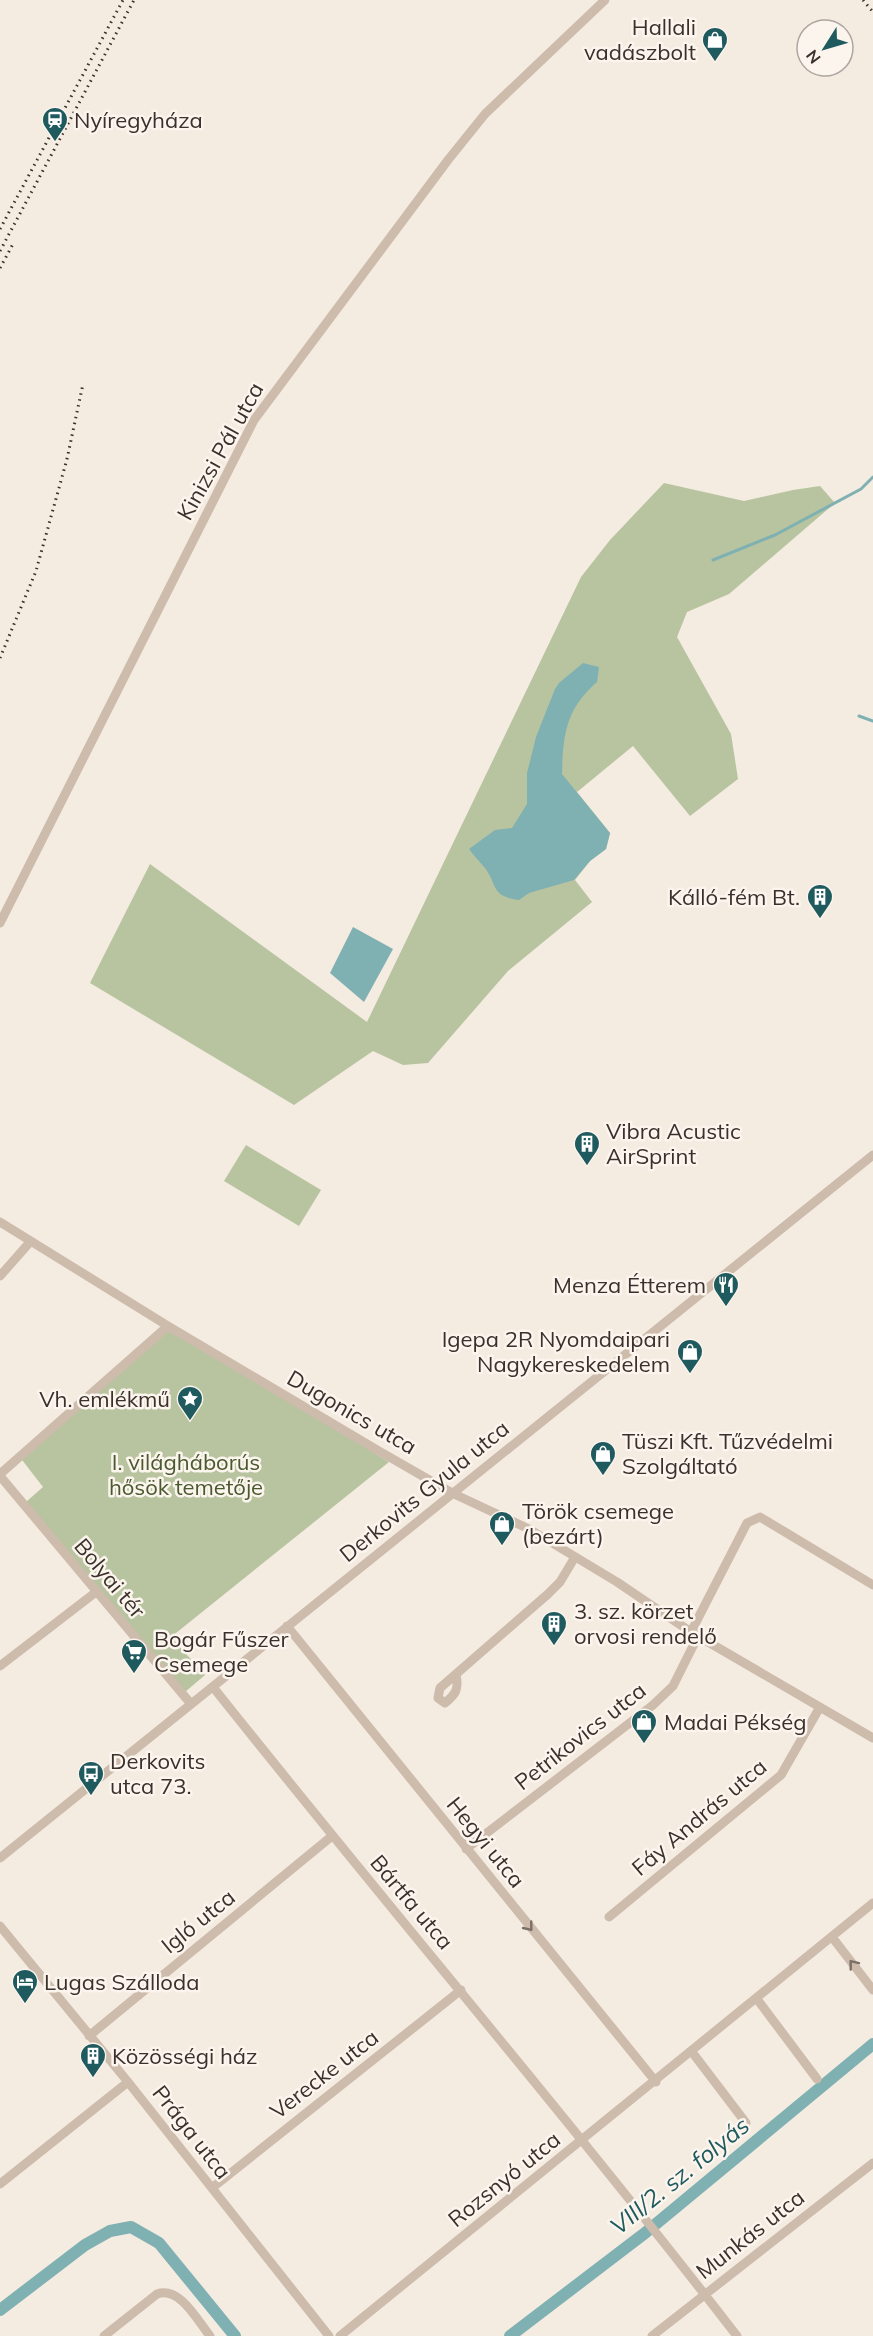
<svg xmlns="http://www.w3.org/2000/svg" width="873" height="2336" font-family="Mulish,sans-serif">
  <style>
    .green { fill: #b8c4a0 }
    .water { fill: #7fb0b2 }
    .lines { fill: none; stroke-linecap: round; stroke-linejoin: round }
    .stream { stroke: #7fb0b2; stroke-width: 3 }
    .canal { stroke: #7fb0b2; stroke-width: 12 }
    .minor { stroke: #cdbbac; stroke-width: 9 }
    .rail { stroke: #3b302b; stroke-width: 3; stroke-dasharray: 1.5 4.5; stroke-linecap: butt }
    .oneway { stroke: #7d6f65 }
    .labels { text-anchor: middle; stroke-width: 5; stroke-linejoin: round; paint-order: stroke }
    .poi-label { font-size: 22px; fill: #3b302b; stroke: #fbf5ee; text-anchor: start }
    .street-label { font-size: 22px; fill: #3b302b; stroke: #fbf5ee }
    .park-label { font-size: 22px; fill: #4a5a2e; stroke: #fbf5ee }
    .water-label { font-size: 24px; font-style: italic; fill: #1f5a5e; stroke: #fbf5ee }
  </style>
  <rect width="100%" height="100%" fill="#f4ebe1"/>
  <path class="green" d="M664,483L744,501L793,490L820,486L835,503L729,594L687,612L677,637L731,734L738,779L690,816L633,746L577,792L610,833L606,849L590,861L575,880L592,902L508,971L428,1063L403,1065L373,1051L294,1105L90,983L150,864L367,1022L581,577L610,540Z
    M246,1145L321,1190L299,1226L224,1181Z
    M168,1326L389,1462L171,1637L205,1675L185,1692L26,1502L43,1487L19,1456Z"/>
  <path class="water" d="M583,663L599,667L597,682C566,709 563,734 562,774L610,833L606,849L590,861L574,880L529,893L519,900C490,896 498,885 485,868C479,861 474,856 469,849L495,830L512,828L527,804V773L536,737L555,689L559,683Z
    M353,927L393,949L364,1002L330,973Z"/>
  <g class="lines">
    <path class="stream" d="M713,560L775,535L861,489L873,477
      M859,716L873,721"/>
    <path class="canal" d="M0,2310L85,2245L110,2231L131,2227L159,2243L235,2336
      M510,2336L645,2233L873,2044"/>
    <path class="minor" d="M0,923L254,420L448,160L485,114L605,0
      M0,1222L168,1326L379,1451L452,1493L529,1529L617,1582L691,1632L873,1738
      M0,1276L30,1242
      M0,1474L168,1326
      M0,1476L191,1704
      M287,1626L656,2082
      M691,1632L747,1523L760,1517L873,1585
      M0,1666L96,1592
      M456,1675C459,1689 456,1694 445,1703L438,1698L440,1688L548,1594L560,1582L575,1557
      M213,1687C386,1905 567,2116 737,2336
      M466,1849L653,1705L673,1686L698,1636
      M0,1858L873,1155
      M609,1917L781,1775L820,1707
      M0,1926L128,2082L329,2336
      M832,1937L873,1990
      M757,1999L817,2079
      M89,2036L332,1836
      M692,2052L746,2123
      M0,2184L128,2082
      M212,2188L461,1990
      M104,2336L157,2294C180,2286 197,2320 210,2336
      M340,2336L873,1903
      M652,2336L873,2163"/>
    <path class="rail" d="M863,0L873,12
      M0,229L123,0
      M0,251L134,0
      M0,268L13,244
      M0,658L36,571L67,459L83,384"/>
  </g>
  <defs><path id="oneway-chevron" d="M-2-3.5L2.5 0L-2 3.5" fill="none" stroke-width="1.6" stroke-linecap="round" stroke-linejoin="round" transform="scale(1.5)"/></defs>
  <g class="oneway">
    <use href="#oneway-chevron" transform="translate(529 1927) rotate(51)"/>
    <use href="#oneway-chevron" transform="translate(853 1964) rotate(-128)"/>
  </g>
  <defs>
    <symbol id="shop-pin" viewBox="-11 -11 22 30"><path d="M0 17L-7.5 6A9.5 9.5 0 1 1 7.5 6Z" fill="#1f5a5e" stroke="#fbf5ee"/><path d="M-5-2.5h2.3a2.7 3.5 0 0 1 5.4 0H5L5.5 6h-11ZM-1.5-2.5h3a1.5 2.3 0 0 0-3 0Z" fill="#fff"/></symbol>
    <symbol id="station-pin" viewBox="-11 -11 22 30"><path d="M0 17L-7.5 6A9.5 9.5 0 1 1 7.5 6Z" fill="#1f5a5e" stroke="#fbf5ee"/><path d="M-3-6H3Q5-6 5-4V2Q5 4 3 4L4.5 6H3L1.5 4h-3L-3 6H-4.5L-3 4Q-5 4-5 2V-4Q-5-6-3-6ZM-3.5-4v3h7v-3ZM-3.5 1v1.5H-2V1ZM2 1v1.5H3.5V1Z" fill="#fff"/></symbol>
    <symbol id="building-pin" viewBox="-11 -11 22 30"><path d="M0 17L-7.5 6A9.5 9.5 0 1 1 7.5 6Z" fill="#1f5a5e" stroke="#fbf5ee"/><path d="M-4-6H4V6H1V3H-1V6H-4ZM-2.5-4.3h1.7v1.8h-1.7ZM.8-4.3h1.7v1.8H.8ZM-2.5-1h1.7V.8h-1.7ZM.8-1h1.7V.8H.8Z" fill="#fff"/></symbol>
    <symbol id="restaurant-pin" viewBox="-11 -11 22 30"><path d="M0 17L-7.5 6A9.5 9.5 0 1 1 7.5 6Z" fill="#1f5a5e" stroke="#fbf5ee"/><path d="M-5-6h1v4h1v-4h1v4h1v-4h1v5L-1.5 .5V6h-2V.5L-5-1ZM5-6V6H3V1.5H1.5Q1.5-4 5-6Z" fill="#fff"/></symbol>
    <symbol id="sight-pin" viewBox="-11 -11 22 30"><path d="M0 17L-7.5 6A9.5 9.5 0 1 1 7.5 6Z" fill="#1f5a5e" stroke="#fbf5ee"/><path d="M0-6L1.8-2.2L6-1.7L2.9 1.2L3.7 5.4L0 3.3L-3.7 5.4L-2.9 1.2L-6-1.7L-1.8-2.2Z" fill="#fff"/></symbol>
    <symbol id="supermarket-pin" viewBox="-11 -11 22 30"><path d="M0 17L-7.5 6A9.5 9.5 0 1 1 7.5 6Z" fill="#1f5a5e" stroke="#fbf5ee"/><path d="M-6-5.5h2.5l.6 2H6L4.5 2H-2.5L-4.4-4H-6ZM-1.5 3.2a1.3 1.3 0 1 0 .1 0ZM3 3.2a1.3 1.3 0 1 0 .1 0Z" fill="#fff"/></symbol>
    <symbol id="bus-pin" viewBox="-11 -11 22 30"><path d="M0 17L-7.5 6A9.5 9.5 0 1 1 7.5 6Z" fill="#1f5a5e" stroke="#fbf5ee"/><path d="M-5-6H5V4H4V6H2V4H-2V6H-4V4H-5ZM-3.5-4V0h7V-4ZM-3.5 1.2v1.5H-2V1.2ZM2 1.2v1.5H3.5V1.2Z" fill="#fff"/></symbol>
    <symbol id="hotel-pin" viewBox="-11 -11 22 30"><path d="M0 17L-7.5 6A9.5 9.5 0 1 1 7.5 6Z" fill="#1f5a5e" stroke="#fbf5ee"/><path d="M-6-4.5h1.5V1H6V5H4.5V3h-9V5H-6ZM-4 0a1.8 1.8 0 1 1 3.6 0ZM.5 0V-2.5h3Q6-2.5 6 0Z" fill="#fff"/></symbol>
  </defs>
  <g fill-rule="evenodd">
    <use href="#shop-pin" x="700" y="25" width="30" height="40"/>
    <use href="#station-pin" x="40" y="105" width="30" height="40"/>
    <use href="#building-pin" x="805" y="882" width="30" height="40"/>
    <use href="#building-pin" x="572" y="1129" width="30" height="40"/>
    <use href="#restaurant-pin" x="711" y="1270" width="30" height="40"/>
    <use href="#shop-pin" x="675" y="1337" width="30" height="40"/>
    <use href="#sight-pin" x="175" y="1384" width="30" height="40"/>
    <use href="#shop-pin" x="588" y="1439" width="30" height="40"/>
    <use href="#shop-pin" x="487" y="1509" width="30" height="40"/>
    <use href="#building-pin" x="539" y="1609" width="30" height="40"/>
    <use href="#supermarket-pin" x="119" y="1637" width="30" height="40"/>
    <use href="#shop-pin" x="629" y="1707" width="30" height="40"/>
    <use href="#bus-pin" x="76" y="1759" width="30" height="40"/>
    <use href="#hotel-pin" x="10" y="1967" width="30" height="40"/>
    <use href="#building-pin" x="78" y="2041" width="30" height="40"/>
  </g>
  <g class="labels">
    <g class="poi-label">
      <text x="696" y="35" text-anchor="end">Hallali<tspan x="696" dy="25">vadászbolt</tspan></text>
      <text x="74" y="128">Nyíregyháza</text>
      <text x="800" y="905" text-anchor="end">Kálló-fém Bt.</text>
      <text x="606" y="1139">Vibra Acustic<tspan x="606" dy="25">AirSprint</tspan></text>
      <text x="706" y="1293" text-anchor="end">Menza Étterem</text>
      <text x="670" y="1347" text-anchor="end">Igepa 2R Nyomdaipari<tspan x="670" dy="25">Nagykereskedelem</tspan></text>
      <text x="170" y="1407" text-anchor="end">Vh. emlékmű</text>
      <text x="622" y="1449">Tüszi Kft. Tűzvédelmi<tspan x="622" dy="25">Szolgáltató</tspan></text>
      <text x="522" y="1519">Török csemege<tspan x="522" dy="25">(bezárt)</tspan></text>
      <text x="574" y="1619">3. sz. körzet<tspan x="574" dy="25">orvosi rendelő</tspan></text>
      <text x="154" y="1647">Bogár Fűszer<tspan x="154" dy="25">Csemege</tspan></text>
      <text x="664" y="1730">Madai Pékség</text>
      <text x="110" y="1769">Derkovits<tspan x="110" dy="25">utca 73.</tspan></text>
      <text x="44" y="1990">Lugas Szálloda</text>
      <text x="112" y="2064">Közösségi ház</text>
    </g>
    <g class="street-label">
      <text transform="translate(220 451) rotate(-61)" y="8">Kinizsi Pál utca</text>
      <text transform="translate(352 1412) rotate(30)" y="8">Dugonics utca</text>
      <text transform="translate(424 1491) rotate(-39)" y="8">Derkovits Gyula utca</text>
      <text transform="translate(110 1578) rotate(50)" y="8">Bolyai tér</text>
      <text transform="translate(580 1736) rotate(-38)" y="8">Petrikovics utca</text>
      <text transform="translate(699 1817) rotate(-40)" y="8">Fáy András utca</text>
      <text transform="translate(486 1842) rotate(51)" y="8">Hegyi utca</text>
      <text transform="translate(412 1902) rotate(50)" y="8">Bártfa utca</text>
      <text transform="translate(198 1921) rotate(-39)" y="8">Igló utca</text>
      <text transform="translate(324 2074) rotate(-38)" y="8">Verecke utca</text>
      <text transform="translate(192 2132) rotate(52)" y="8">Prága utca</text>
      <text transform="translate(504 2179) rotate(-39)" y="8">Rozsnyó utca</text>
      <text transform="translate(750 2234) rotate(-38)" y="8">Munkás utca</text>
    </g>
    <g class="park-label">
      <text x="186" y="1470">I. világháborús<tspan x="186" dy="25">hősök temetője</tspan></text>
    </g>
    <g class="water-label">
      <text transform="translate(680 2176) rotate(-39)" y="8">VIII/2. sz. folyás</text>
    </g>
  </g>
  <g transform="translate(825 48) rotate(233)"><circle r="28" fill="#fbf5ee" stroke="#aea6a0" stroke-width="1.5"/>
  <path d="M0-4.5L10 22L0 15L-10 22Z" fill="#1f5a5e"/>
  <text y="-9" font-size="16" font-weight="bold" text-anchor="middle" fill="#3b302b">N</text>
  </g>
</svg>
